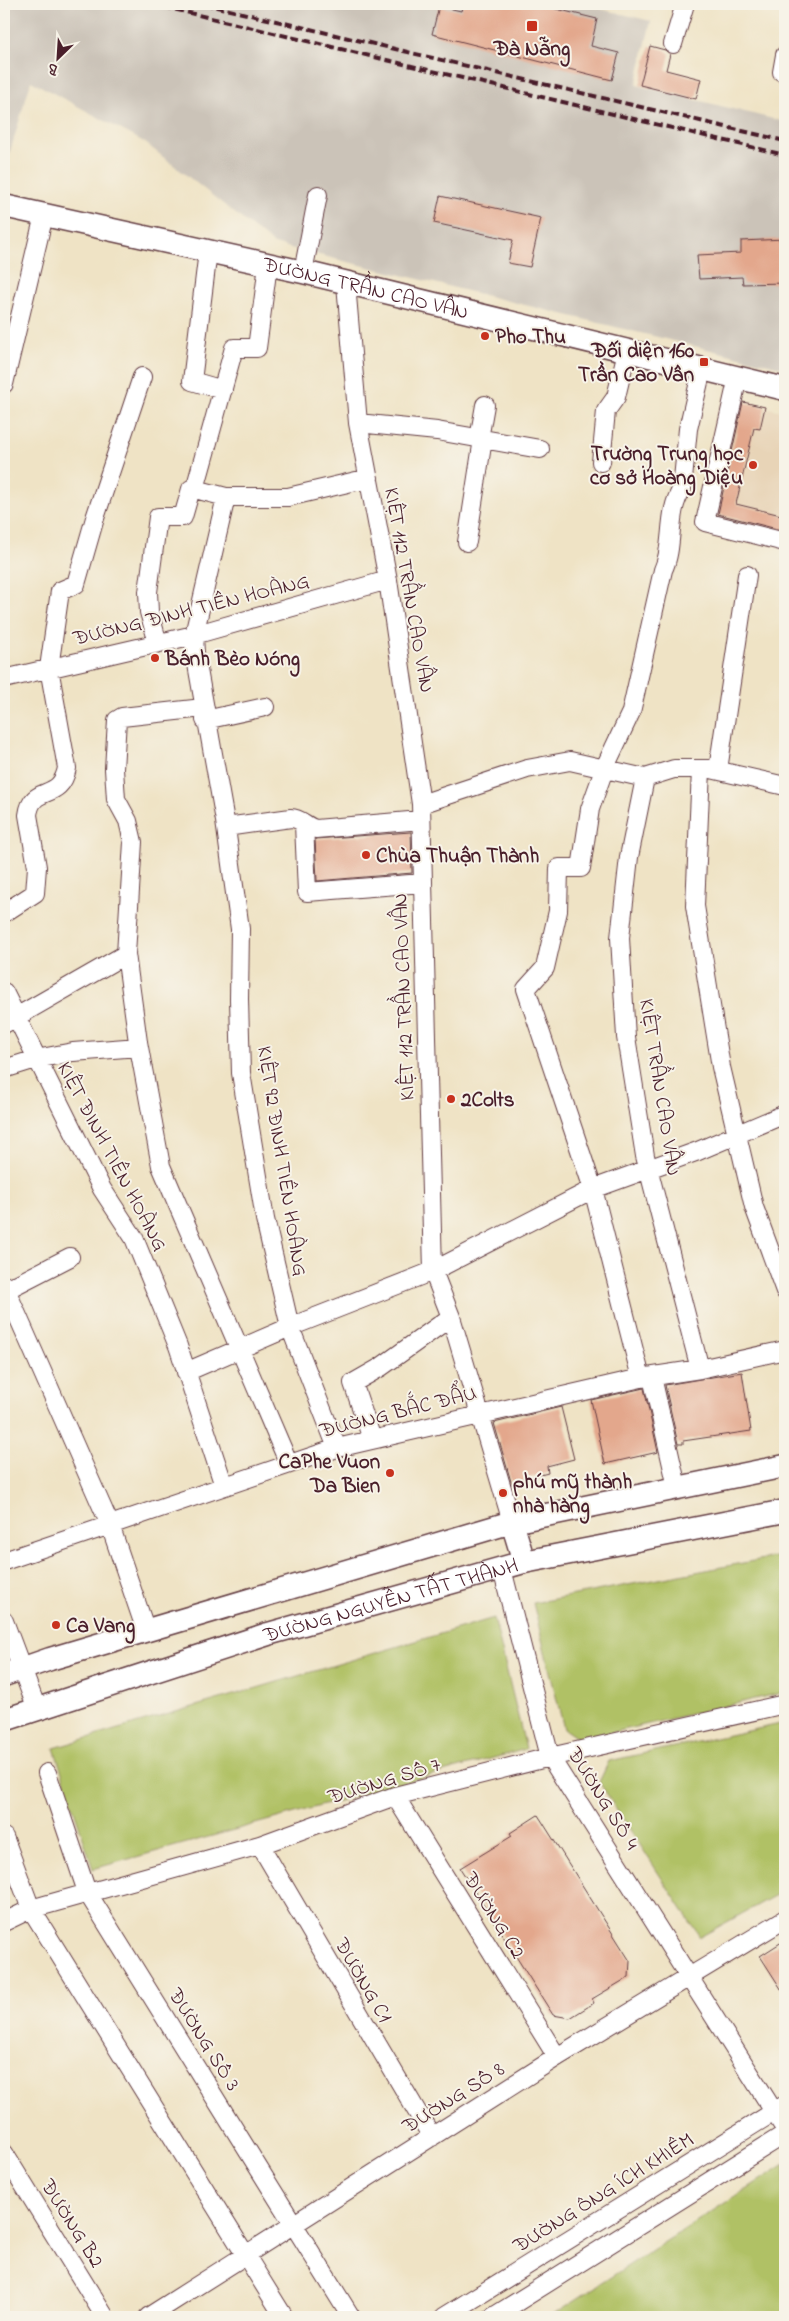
<svg xmlns="http://www.w3.org/2000/svg" width="789" height="2321" font-family="'Indie Flower',sans-serif">
  <style>
    .built { fill: #e8d4b7 }
    .industrial { fill: #cbc3b8 }
    .green { fill: #b0c165; stroke: #7d7048 }
    .building { fill: #e3a78c }
    .lines { fill: none; stroke-linecap: round; stroke-linejoin: round }
    .minor-casing { stroke: #633c42; stroke-width: 20 }
    .major-casing { stroke: #633c42; stroke-width: 25 }
    .minor { stroke: #fff; stroke-width: 18 }
    .major { stroke: #fff; stroke-width: 22 }
    .rail { stroke: #4a1f2b; stroke-width: 4; stroke-dasharray: 8 4; stroke-linecap: butt }
    .poi-dot { fill: #c8321e; stroke: #f7f3e8; stroke-width: 2 }
    .labels { text-anchor: middle; stroke-width: 4; stroke-linejoin: round; paint-order: stroke }
    .poi-label { font-size: 21px; font-weight: bold; fill: #4a1f2b; stroke: #f7f3e8; text-anchor: start }
    .street-label { font-size: 21px; fill: #4a1f2b; stroke: #f7f3e8 }
  </style>
  <rect width="100%" height="100%" fill="#f7f3e8"/>
  <filter id="ink" filterUnits="userSpaceOnUse"><feTurbulence type="fractalNoise" baseFrequency=".02" numOctaves="2"/><feDisplacementMap in="SourceGraphic" scale="10" xChannelSelector="R" yChannelSelector="G"/><feConvolveMatrix kernelMatrix="1 2 1 2 8 2 1 2 1" color-interpolation-filters="sRGB"/></filter>
  <filter id="wash" filterUnits="userSpaceOnUse"><feTurbulence type="fractalNoise" baseFrequency=".0096" numOctaves="4" result="noise"/><feDisplacementMap in="SourceGraphic" scale="20" xChannelSelector="R" yChannelSelector="G"/><feGaussianBlur stdDeviation="1.12" result="paint"/><feColorMatrix in="noise" values="0 0 0 0 0 0 0 0 0 0 0 0 0 0 0 0 0 1.4 0 .05"/><feComposite in="paint" operator="in"/></filter>
  <g filter="url(#wash)">
    <rect width="100%" height="100%" fill="#efe3c5"/>
    <path class="built" d="M735,400L785,412V536L708,518Z"/>
    <path class="industrial" d="M4,4H580L651,21L636,85L785,122V368L274,244L144,142L31,81L4,172Z"/>
    <path class="green" d="M785,1555V1692L580,1740L564,1729L533,1603Z
      M494,1618L526,1749L93,1869L54,1748Z
      M785,1723V1890L700,1937L599,1782L609,1761Z
      M785,2164V2317H549Z"/>
    <g id="blocks">
      <path class="building" d="M463,4H536L597,19L591,46L619,53L612,80L432,34L439,6L461,11Z
        M650,46L665,50L670,54L666,70L701,79L696,99L640,85Z
        M440,196L541,218L530,267L508,263L513,240L434,223Z
        M785,239V283L743,284L742,277L699,279L697,255L741,253V241Z
        M743,402L765,407L760,429L754,428L736,504L785,516V531L718,514Z
        M411,832L412,873L317,881L315,839Z
        M742,1372L751,1431L683,1441V1444H678L665,1385Z
        M644,1388L658,1452L605,1464L591,1400Z
        M561,1407L574,1459L547,1466L548,1473L525,1479V1482L512,1485L494,1423Z
        M538,1815L630,1961L629,1977L592,1999L594,2003L570,2018L553,2015L460,1868L512,1836L510,1833Z
        M785,1940V1995L760,1956Z"/>
    </g>
  </g>
  <g filter="url(#ink)">
    <use href="#blocks" fill-opacity="0" stroke="#633c42" stroke-width="1"/>
    <g class="lines">
      <defs>
        <path id="minor" d="M673,44L685,4
          M782,72L785,55
          M208,251L192,381L223,390
          M268,265L257,348H234L195,489L226,497L194,635L195,653L225,821L240,929L239,999L241,1073L265,1219L290,1327L337,1448
          M303,272L318,195
          M346,284L358,423L388,580L421,804L433,1271L451,1317L512,1522
          M738,377L705,522L785,542
          M4,384L44,215
          M358,423L437,431L540,449
          M479,439L485,405
          M601,462L606,411L616,397L627,351
          M226,497H288L369,478
          M467,542L483,439
          M158,643L149,612L148,592L158,517H183L191,489H195
          M4,679L194,635L388,580
          M203,708L122,717L117,720L114,769L116,799L128,821L133,842L126,954L138,1042L161,1166L289,1464
          M205,720L265,707
          M701,770L695,906L714,1024L721,1067L754,1207L785,1291
          M718,770L747,575
          M645,778L629,857L620,938L626,1037L645,1156L700,1369
          M421,804L527,769L570,761L645,778L674,769H711L785,786
          M304,824L307,892L423,883
          M226,827L291,818C301,818 306,827 316,829L421,820
          M4,913L35,893L37,867L28,815C32,783 60,803 67,768L49,668L60,591L76,584L95,518L142,377
          M4,992L102,1189L134,1238L178,1346L224,1486
          M4,1024L126,954
          M4,1069L36,1059L73,1052L139,1047
          M4,1285L110,1525L146,1631
          M4,1291L70,1257
          M186,1372L290,1327L433,1271L593,1189L698,1151L785,1114
          M652,1377L677,1487
          M641,1378L593,1189L526,989L545,968L558,911L559,868H581L590,809L605,767L631,712L663,570C675,545 666,513 682,489L688,429L702,369
          M372,1439L353,1383L381,1367L451,1317
          M4,1561L337,1448L641,1378L700,1369L785,1350
          M502,1569L550,1757L785,2129
          M4,1621L37,1709
          M47,1773L87,1892L351,2317
          M395,1796L557,2057
          M4,1837L31,1909L284,2317
          M260,1845L432,2137
          M4,1922L31,1909L260,1845L395,1796L550,1757L785,1704
          M4,2153L105,2317
          M148,2317L557,2057L785,1919
          M444,2317L785,2105
          M493,2317L785,2134"/>
        <g id="major">
          <path id="s1" d="M4,206L303,272L785,389"/>
          <path d="M512,1522L524,1562"/>
          <path d="M4,1675L50,1659L512,1522L785,1466"/>
          <path id="s2" d="M4,1720L268,1634L524,1562L785,1511"/>
        </g>
      </defs>
      <use href="#minor" class="minor-casing"/>
      <use href="#major" class="major-casing"/>
      <use href="#minor" class="minor"/>
      <use href="#major" class="major"/>
      <path class="rail" d="M152,4L785,155
        M204,4L785,141"/>
    </g>
  </g>
  <g class="poi-dot">
    <rect x="526" y="20" width="12" height="12" rx="2.5"/>
    <circle cx="485" cy="336" r="5"/>
    <rect x="699" y="357" width="10" height="10" rx="2.5"/>
    <circle cx="753" cy="465" r="5"/>
    <circle cx="155" cy="658" r="5"/>
    <circle cx="366" cy="855" r="5"/>
    <circle cx="451" cy="1099" r="5"/>
    <circle cx="390" cy="1473" r="5"/>
    <circle cx="503" cy="1493" r="5"/>
    <circle cx="56" cy="1625" r="5"/>
  </g>
  <g class="labels">
    <g class="poi-label">
      <text x="532" y="55" text-anchor="middle">Đà Nẵng</text>
      <text x="495" y="343">Pho Thu</text>
      <text x="694" y="357" text-anchor="end">Đối diện 160<tspan x="694" dy="24">Trần Cao Vân</tspan></text>
      <text x="743" y="460" text-anchor="end">Trường Trung học<tspan x="743" dy="24">cơ sở Hoàng Diệu</tspan></text>
      <text x="165" y="665">Bánh Bèo Nóng</text>
      <text x="376" y="862">Chùa Thuận Thành</text>
      <text x="461" y="1106">2Colts</text>
      <text x="380" y="1468" text-anchor="end">CaPhe Vuon<tspan x="380" dy="24">Da Bien</tspan></text>
      <text x="513" y="1488">phú mỹ thành<tspan x="513" dy="24">nhà hàng</tspan></text>
      <text x="66" y="1632">Ca Vang</text>
    </g>
    <g class="street-label">
      <text dy="7" stroke="none"><textPath href="#s1" startOffset="371">ĐƯỜNG TRẦN CAO VÂN</textPath></text>
      <text transform="translate(410 590) rotate(80)" y="7">KIỆT 112 TRẦN CAO VÂN</text>
      <text transform="translate(191 609) rotate(-14)" y="7">ĐƯỜNG ĐINH TIÊN HOÀNG</text>
      <text transform="translate(403 997) rotate(-92)" y="7">KIỆT 112 TRẦN CAO VÂN</text>
      <text transform="translate(661 1087) rotate(81)" y="7">KIỆT TRẦN CAO VÂN</text>
      <text transform="translate(113 1156) rotate(62)" y="7">KIỆT ĐINH TIÊN HOÀNG</text>
      <text transform="translate(283 1161) rotate(81)" y="7">KIỆT 92 ĐINH TIÊN HOÀNG</text>
      <text transform="translate(398 1411) rotate(-14)" y="7">ĐƯỜNG BẮC ĐẨU</text>
      <text dy="7" stroke="none"><textPath href="#s2" startOffset="405">ĐƯỜNG NGUYỄN TẤT THÀNH</textPath></text>
      <text transform="translate(384 1780) rotate(-17)" y="7">ĐƯỜNG SỐ 7</text>
      <text transform="translate(604 1798) rotate(58)" y="7">ĐƯỜNG SỐ 4</text>
      <text transform="translate(495 1915) rotate(58)" y="7">ĐƯỜNG C2</text>
      <text transform="translate(364 1980) rotate(60)" y="7">ĐƯỜNG C1</text>
      <text transform="translate(205 2039) rotate(58)" y="7">ĐƯỜNG SỐ 3</text>
      <text transform="translate(453 2097) rotate(-32)" y="7">ĐƯỜNG SỐ 8</text>
      <text transform="translate(603 2192) rotate(-32)" y="7">ĐƯỜNG ÔNG ÍCH KHIÊM</text>
      <text transform="translate(73 2223) rotate(58)" y="7">ĐƯỜNG B2</text>
    </g>
  </g>
  <rect width="789" height="2321" fill="none" stroke="#f7f3e8" stroke-width="20"/>
  <g transform="translate(58 58) rotate(205)" stroke="#f7f3e8" stroke-width="4" paint-order="stroke">
  <path d="M0-4L9 19L0 12L-9 19Z" fill="#4a1f2b"/>
  <text y="-8" font-size="14" font-weight="bold" text-anchor="middle" fill="#4a1f2b">B</text>
  </g>
</svg>
